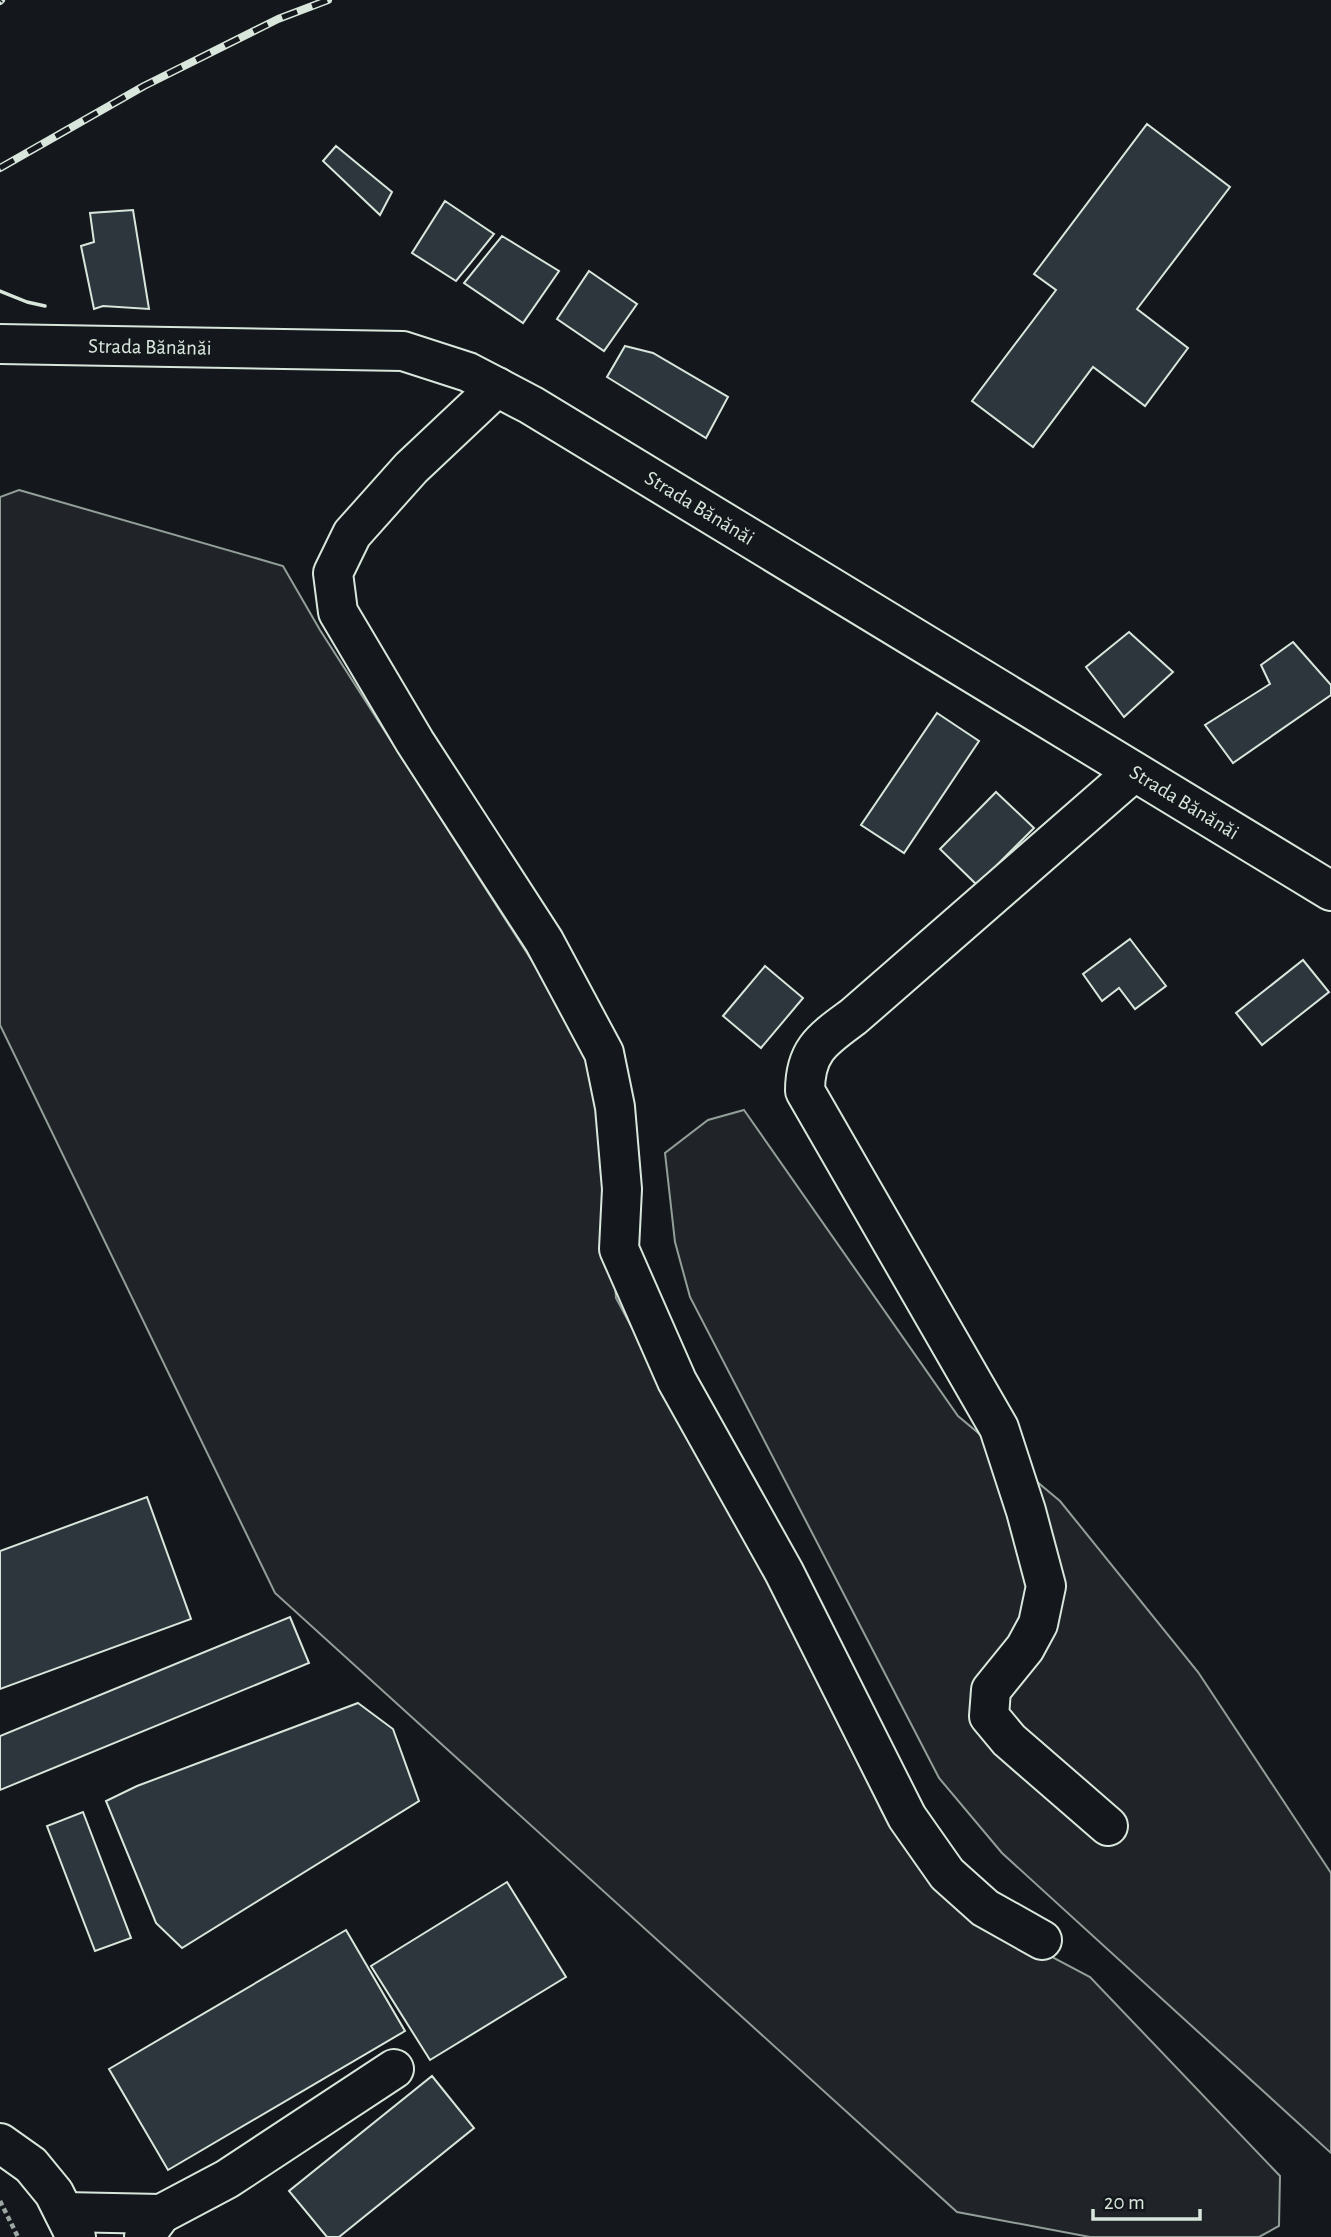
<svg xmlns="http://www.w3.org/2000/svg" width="1331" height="2237" font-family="'Alegreya Sans',sans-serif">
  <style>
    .green { fill: #202428; stroke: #939e99; stroke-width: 2 }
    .building { fill: #2c363c; stroke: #d8e6dc; stroke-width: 2 }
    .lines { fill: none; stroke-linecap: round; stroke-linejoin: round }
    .minor-casing { stroke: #d8e6dc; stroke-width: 42 }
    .path { stroke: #9da8a2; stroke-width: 4.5; stroke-dasharray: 5 3.5; stroke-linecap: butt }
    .minor { stroke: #14181c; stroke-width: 38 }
    .rail-casing { stroke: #d8e6dc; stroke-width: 8 }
    .rail { stroke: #14181c; stroke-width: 5; stroke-dasharray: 16; stroke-linecap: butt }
    .wall { stroke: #d8e6dc; stroke-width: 3.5 }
    .labels { text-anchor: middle; stroke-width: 5; stroke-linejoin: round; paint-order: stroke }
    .street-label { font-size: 21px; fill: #d8e6dc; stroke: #14181c }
  </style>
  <rect width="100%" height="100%" fill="#14181c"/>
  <path class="green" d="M19,490L283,566L320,630L600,1067L616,1298L843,1722L882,1812L956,1906L1090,1977L1280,2176L1279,2226L1259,2237H1090L957,2212L275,1593L0,1025V497Z
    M744,1110L958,1416L1060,1501L1198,1672L1331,1873V2153L1002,1853L939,1778L690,1297L675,1242L665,1153L708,1120Z"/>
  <path class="building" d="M1147,124L1230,187L1137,309L1188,348L1145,406L1093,367L1033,447L972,401L1056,290L1034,274Z
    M336,146L392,192L380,215L323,161Z
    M445,201L494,234L456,281L412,253Z
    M133,210L149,309L103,306L94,309L81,246L94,242L90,213Z
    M502,236L559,271L523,323L464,283Z
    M589,271L637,304L604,351L557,319Z
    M625,346L653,353L728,397L706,438L607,377Z
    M1129,632L1173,672L1124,717L1086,667Z
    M1293,642L1331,685V695L1233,763L1205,725L1270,684L1261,665Z
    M937,713L979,741L904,853L861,825Z
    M996,792L1034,828L977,885L940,849Z
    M1130,939L1166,986L1135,1009L1119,988L1102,1001L1083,974Z
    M1303,960L1329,992L1262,1045L1236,1013Z
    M765,966L803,998L761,1048L723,1016Z
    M147,1497L191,1619L0,1689V1551Z
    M290,1617L309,1663L0,1790V1736Z
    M358,1703L393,1729L419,1801L182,1948L156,1923L106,1801L137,1786Z
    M83,1812L131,1938L95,1951L47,1826Z
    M507,1882L566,1977L430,2060L371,1966Z
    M346,1930L405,2031L168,2170L109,2069Z
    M432,2076L474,2128L339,2237H327L289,2191Z"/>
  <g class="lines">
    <defs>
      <g id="minor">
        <path id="s1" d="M0,344L403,351L468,372L531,405L1331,891"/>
        <path d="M497,387L411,468L352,534L333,573L338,612L415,742L544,941L604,1053L615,1107L622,1189L619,1249L677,1381L784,1572L907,1817L947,1874L985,1908L1042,1940"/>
        <path d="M1108,1826L1009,1740L989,1716L991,1690L1025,1648L1038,1624L1046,1586L1026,1511L999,1428L805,1091C805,1050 823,1039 853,1017L1134,772"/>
        <path d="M0,2143L31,2165L54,2193L76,2237"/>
        <path d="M64,2212L161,2214"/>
        <path d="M144,2237L161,2214L227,2179L394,2069"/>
      </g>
    </defs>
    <use href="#minor" class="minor-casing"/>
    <path class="path" d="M0,2201L18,2237"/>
    <use href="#minor" class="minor"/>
    <defs>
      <path id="rail" d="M0,1L1,0
        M0,168L144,86L278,19L328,0"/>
    </defs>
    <use href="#rail" class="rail-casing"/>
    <use href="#rail" class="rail"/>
    <path class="wall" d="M0,291L27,302L45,306"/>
  </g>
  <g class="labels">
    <g class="street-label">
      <text dy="7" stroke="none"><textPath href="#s1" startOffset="150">Strada Bănănăi</textPath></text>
      <text dy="7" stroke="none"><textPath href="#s1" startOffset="740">Strada Bănănăi</textPath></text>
      <text dy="7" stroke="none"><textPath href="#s1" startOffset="1307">Strada Bănănăi</textPath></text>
    </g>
  </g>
  <path d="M1093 2209v10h107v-10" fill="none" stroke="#d8e6dc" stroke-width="3.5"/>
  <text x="1104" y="2209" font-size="21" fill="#d8e6dc" stroke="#14181c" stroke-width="5" paint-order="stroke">20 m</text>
</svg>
